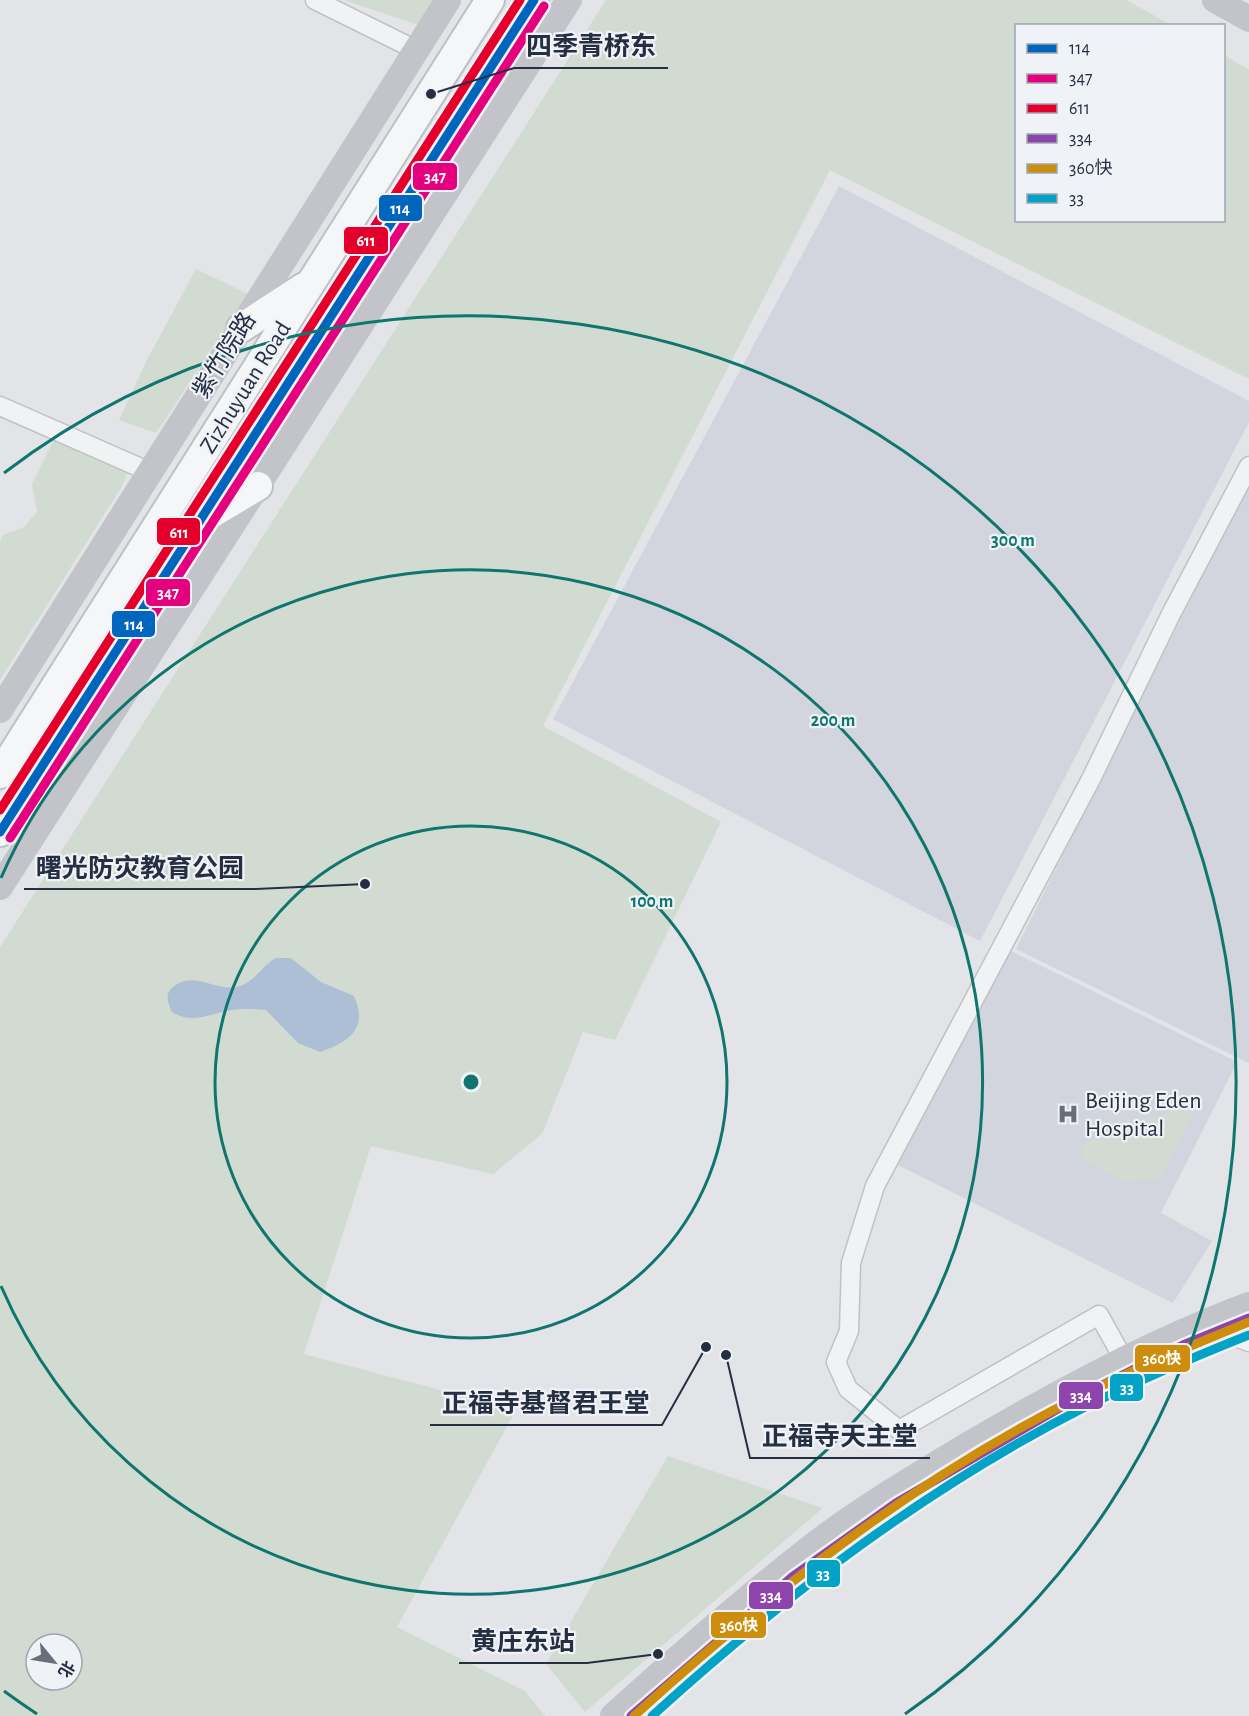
<svg xmlns="http://www.w3.org/2000/svg" width="1249" height="1716" font-family="'Alegreya Sans','Noto Sans SC',sans-serif">
  <style>
    .built { fill: #d2d5dd }
    .green { fill: #d2dbd1; fill-rule: evenodd }
    .water { fill: #adbfd5 }
    .lines { fill: none; stroke-linecap: round; stroke-linejoin: round }
    .street-casing { stroke: #bfc1c5; stroke-width: 21 }
    .primary-casing { stroke: #bdc1c5; stroke-width: 32 }
    .street { stroke: #f1f2f4; stroke-width: 18 }
    .secondary { stroke: #c2c4ca; stroke-width: 26 }
    .primary { stroke: #f5f6f7; stroke-width: 28 }
    .bus-1-casing { stroke: #eff2f7; stroke-width: 14 }
    .bus-2-casing { stroke: #eff2f7; stroke-width: 14 }
    .bus-3-casing { stroke: #eff2f7; stroke-width: 14 }
    .bus-4-casing { stroke: #eff2f7; stroke-width: 14 }
    .bus-5-casing { stroke: #eff2f7; stroke-width: 14 }
    .bus-6-casing { stroke: #eff2f7; stroke-width: 14 }
    .bus-1 { stroke: #0065bd; stroke-width: 9 }
    .bus-2 { stroke: #e5007d; stroke-width: 9 }
    .bus-3 { stroke: #e4002b; stroke-width: 9 }
    .bus-4 { stroke: #8e44ad; stroke-width: 9 }
    .bus-5 { stroke: #cd8e0d; stroke-width: 9 }
    .bus-6 { stroke: #02a3c7; stroke-width: 9 }
    .ring { fill: none; stroke: #0f766e; stroke-width: 3 }
    .labels { text-anchor: middle; stroke-width: 4.5; stroke-linejoin: round; paint-order: stroke }
    .street-label { font-size: 24px; fill: #262f42; stroke: #eff2f7 }
    .poi-label { font-size: 24px; fill: #262f42; stroke: #eff2f7; text-anchor: start }
    .centre { fill: #0f766e; stroke: #eff2f7; stroke-width: 3 }
    .ring-label { font-size: 18px; text-anchor: middle; font-weight: bold; fill: #0f766e; stroke: #eff2f7; stroke-width: 4.5; stroke-linejoin: round; paint-order: stroke }
    .leader { fill: none; stroke: #262f42; stroke-width: 2 }
    .callout-dot { fill: #262f42; stroke: #eff2f7; stroke-width: 2 }
    .callout-label { font-size: 26px; text-anchor: middle; font-weight: bold; fill: #262f42; stroke: #eff2f7; stroke-width: 4.5; stroke-linejoin: round; paint-order: stroke }
    .line-badge { stroke: #eff2f7; stroke-width: 2 }
    .badge-label { font-size: 16px; text-anchor: middle; font-weight: bold; fill: #fff }
  </style>
  <rect width="100%" height="100%" fill="#e2e4e7"/>
  <path class="built" d="M839,186L1249,401V422L980,941L553,719Z
    M1249,482V1063L1016,949Z
    M1009,950L1237,1062L1161,1213L1212,1241L1173,1303L898,1165Z"/>
  <path class="green" d="M344,0H433L418,25Z
    M606,0H1126L1171,25L1016,26V220H1224V55L1249,70V379L830,170L543,726L721,822L615,1040L583,1032L542,1134L493,1174L371,1146L304,1354L516,1410L397,1627L525,1691L545,1716H0V947ZM36,1644H72V1680H36Z
    M196,269L248,294L156,433L119,420L147,360Z
    M56,435L130,467L122,486L0,680V541L3,535L24,527L37,512L32,484Z
    M1184,1106L1191,1109L1192,1115L1159,1180L1124,1182L1084,1161L1080,1152L1084,1143Z
    M668,1456L823,1508L585,1712L546,1664Z"/>
  <path class="water" d="M276,958H291L321,982L354,996C369,1028 349,1042 320,1052L298,1043L266,1010C253,1009 240,1008 227,1011C206,1015 192,1024 172,1012C168,1003 164,994 173,987C194,970 214,991 236,987C255,983 260,967 276,958Z"/>
  <g class="lines">
    <defs>
      <path id="street" d="M315,0L416,50
        M0,406L150,472
        M1222,1332L1249,1342
        M1124,1360L1099,1315L899,1430L848,1389L836,1362L849,1331L851,1263L875,1186L1091,779L1171,614L1249,466"/>
      <path id="primary" d="M241,328L304,287
        M203,519L258,486
        M0,774L490,0
        M0,832L534,0"/>
    </defs>
    <use href="#street" class="street-casing"/>
    <use href="#primary" class="primary-casing"/>
    <use href="#street" class="street"/>
    <path class="secondary" d="M1215,0L1249,19
      M0,710L448,0
      M0,887L569,0
      M613,1716C677,1658 742,1601 810,1548C860,1509 918,1475 973,1442C1062,1390 1153,1341 1249,1305"/>
    <use href="#primary" class="primary"/>
    <defs>
      <path id="bus-1" d="M0,832L534,0"/>
      <path id="bus-2" d="M10,838L544,6"/>
      <path id="bus-3" d="M0,810L520,0"/>
      <path id="bus-4" d="M631,1716L792,1577L896,1503L1080,1396L1183,1345L1249,1318"/>
      <path id="bus-5" d="M634,1716C771,1592 917,1477 1083,1395C1137,1368 1193,1345 1249,1322"/>
      <path id="bus-6" d="M652,1716C784,1596 927,1487 1087,1406C1140,1380 1194,1357 1249,1335"/>
    </defs>
    <use href="#bus-1" class="bus-1-casing"/>
    <use href="#bus-2" class="bus-2-casing"/>
    <use href="#bus-3" class="bus-3-casing"/>
    <use href="#bus-4" class="bus-4-casing"/>
    <use href="#bus-5" class="bus-5-casing"/>
    <use href="#bus-6" class="bus-6-casing"/>
    <use href="#bus-1" class="bus-1"/>
    <use href="#bus-2" class="bus-2"/>
    <use href="#bus-3" class="bus-3"/>
    <use href="#bus-4" class="bus-4"/>
    <use href="#bus-5" class="bus-5"/>
    <use href="#bus-6" class="bus-6"/>
  </g>
  <g class="ring">
    <circle cx="471" cy="1082" r="256"/>
    <path d="M1 878A512 512 0 1 1 1 1286"/>
    <path d="M37 1714A767 767 0 0 1 4 1691M4 473A767 767 0 1 1 905 1714"/>
  </g>
  <defs>
    <symbol id="hospital-bare" viewBox="-9 -9 18 18"><path d="M-5-5h3v3.5h4V-5h3V5h-3V1.5h-4V5h-3Z" fill="#686e7c" stroke="#eff2f7" stroke-width="2.5" paint-order="stroke"/></symbol>
  </defs>
  <g fill-rule="evenodd">
    <use href="#hospital-bare" x="1053" y="1099" width="30" height="30"/>
  </g>
  <g class="labels">
    <g class="street-label">
      <text transform="translate(224 355) rotate(-58)" y="8">紫竹院路</text>
      <text transform="translate(245 387) rotate(-58)" y="8">Zizhuyuan Road</text>
    </g>
    <g class="poi-label">
      <text x="1085" y="1108">Beijing Eden<tspan x="1085" dy="28">Hospital</tspan></text>
    </g>
  </g>
  <circle cx="471" cy="1082" r="9" class="centre"/>
  <g class="ring-label">
    <text x="1013" y="546">300 m</text>
    <text x="833" y="726">200 m</text>
    <text x="652" y="907">100 m</text>
  </g>
  <path class="leader" d="M431 94L514 68H668M365 884L256 889H24M706 1347L662 1425H430M726 1355L750 1458H930M658 1654L587 1663H459"/>
  <g class="callout-dot">
    <circle cx="431" cy="94" r="6"/>
    <circle cx="365" cy="884" r="6"/>
    <circle cx="706" cy="1347" r="6"/>
    <circle cx="726" cy="1355" r="6"/>
    <circle cx="658" cy="1654" r="6"/>
  </g>
  <g class="callout-label">
    <text x="591" y="55">四季青桥东</text>
    <text x="140" y="877">曙光防灾教育公园</text>
    <text x="546" y="1412">正福寺基督君王堂</text>
    <text x="840" y="1445">正福寺天主堂</text>
    <text x="523" y="1650">黄庄东站</text>
  </g>
  <g class="line-badge">
    <rect x="412" y="162" width="46" height="29" rx="6" fill="#e5007d"/>
    <rect x="378" y="194" width="45" height="28" rx="6" fill="#0065bd"/>
    <rect x="343" y="226" width="46" height="29" rx="6" fill="#e4002b"/>
    <rect x="156" y="517" width="45" height="29" rx="6" fill="#e4002b"/>
    <rect x="145" y="578" width="46" height="29" rx="6" fill="#e5007d"/>
    <rect x="111" y="610" width="45" height="28" rx="6" fill="#0065bd"/>
    <rect x="1134" y="1344" width="57" height="29" rx="6" fill="#cd8e0d"/>
    <rect x="1109" y="1373" width="35" height="29" rx="6" fill="#02a3c7"/>
    <rect x="1058" y="1381" width="46" height="29" rx="6" fill="#8e44ad"/>
    <rect x="806" y="1559" width="35" height="29" rx="6" fill="#02a3c7"/>
    <rect x="748" y="1581" width="46" height="29" rx="6" fill="#8e44ad"/>
    <rect x="710" y="1611" width="57" height="28" rx="6" fill="#cd8e0d"/>
  </g>
  <g class="badge-label">
    <text x="435" y="182">347</text>
    <text x="400" y="214">114</text>
    <text x="366" y="246">611</text>
    <text x="179" y="538">611</text>
    <text x="168" y="598">347</text>
    <text x="134" y="630">114</text>
    <text x="1162" y="1364">360快</text>
    <text x="1127" y="1393">33</text>
    <text x="1081" y="1401">334</text>
    <text x="823" y="1579">33</text>
    <text x="771" y="1601">334</text>
    <text x="739" y="1631">360快</text>
  </g>
  <rect x="1015" y="24" width="210" height="198" fill="#eff2f7" stroke="#9fa4af" stroke-width="1.5"/>
  <rect x="1027" y="44" width="30" height="9" fill="#0065bd" stroke="#9fa4af" stroke-width="1.5"/>
  <text x="1069" y="54" font-size="18" fill="#262f42">114</text>
  <rect x="1027" y="74" width="30" height="9" fill="#e5007d" stroke="#9fa4af" stroke-width="1.5"/>
  <text x="1069" y="84" font-size="18" fill="#262f42">347</text>
  <rect x="1027" y="104" width="30" height="9" fill="#e4002b" stroke="#9fa4af" stroke-width="1.5"/>
  <text x="1069" y="114" font-size="18" fill="#262f42">611</text>
  <rect x="1027" y="134" width="30" height="9" fill="#8e44ad" stroke="#9fa4af" stroke-width="1.5"/>
  <text x="1069" y="144" font-size="18" fill="#262f42">334</text>
  <rect x="1027" y="164" width="30" height="9" fill="#cd8e0d" stroke="#9fa4af" stroke-width="1.5"/>
  <text x="1069" y="174" font-size="18" fill="#262f42">360快</text>
  <rect x="1027" y="194" width="30" height="9" fill="#02a3c7" stroke="#9fa4af" stroke-width="1.5"/>
  <text x="1069" y="204" font-size="18" fill="#262f42">33</text>
  <g transform="translate(54 1662) rotate(120)"><circle r="28" fill="#eff2f7" stroke="#9fa4af" stroke-width="1.5"/>
  <path d="M0-4.5L10 22L0 15L-10 22Z" fill="#686e7c"/>
  <text y="-9" font-size="16" font-weight="bold" text-anchor="middle" fill="#262f42">北</text>
  </g>
</svg>
